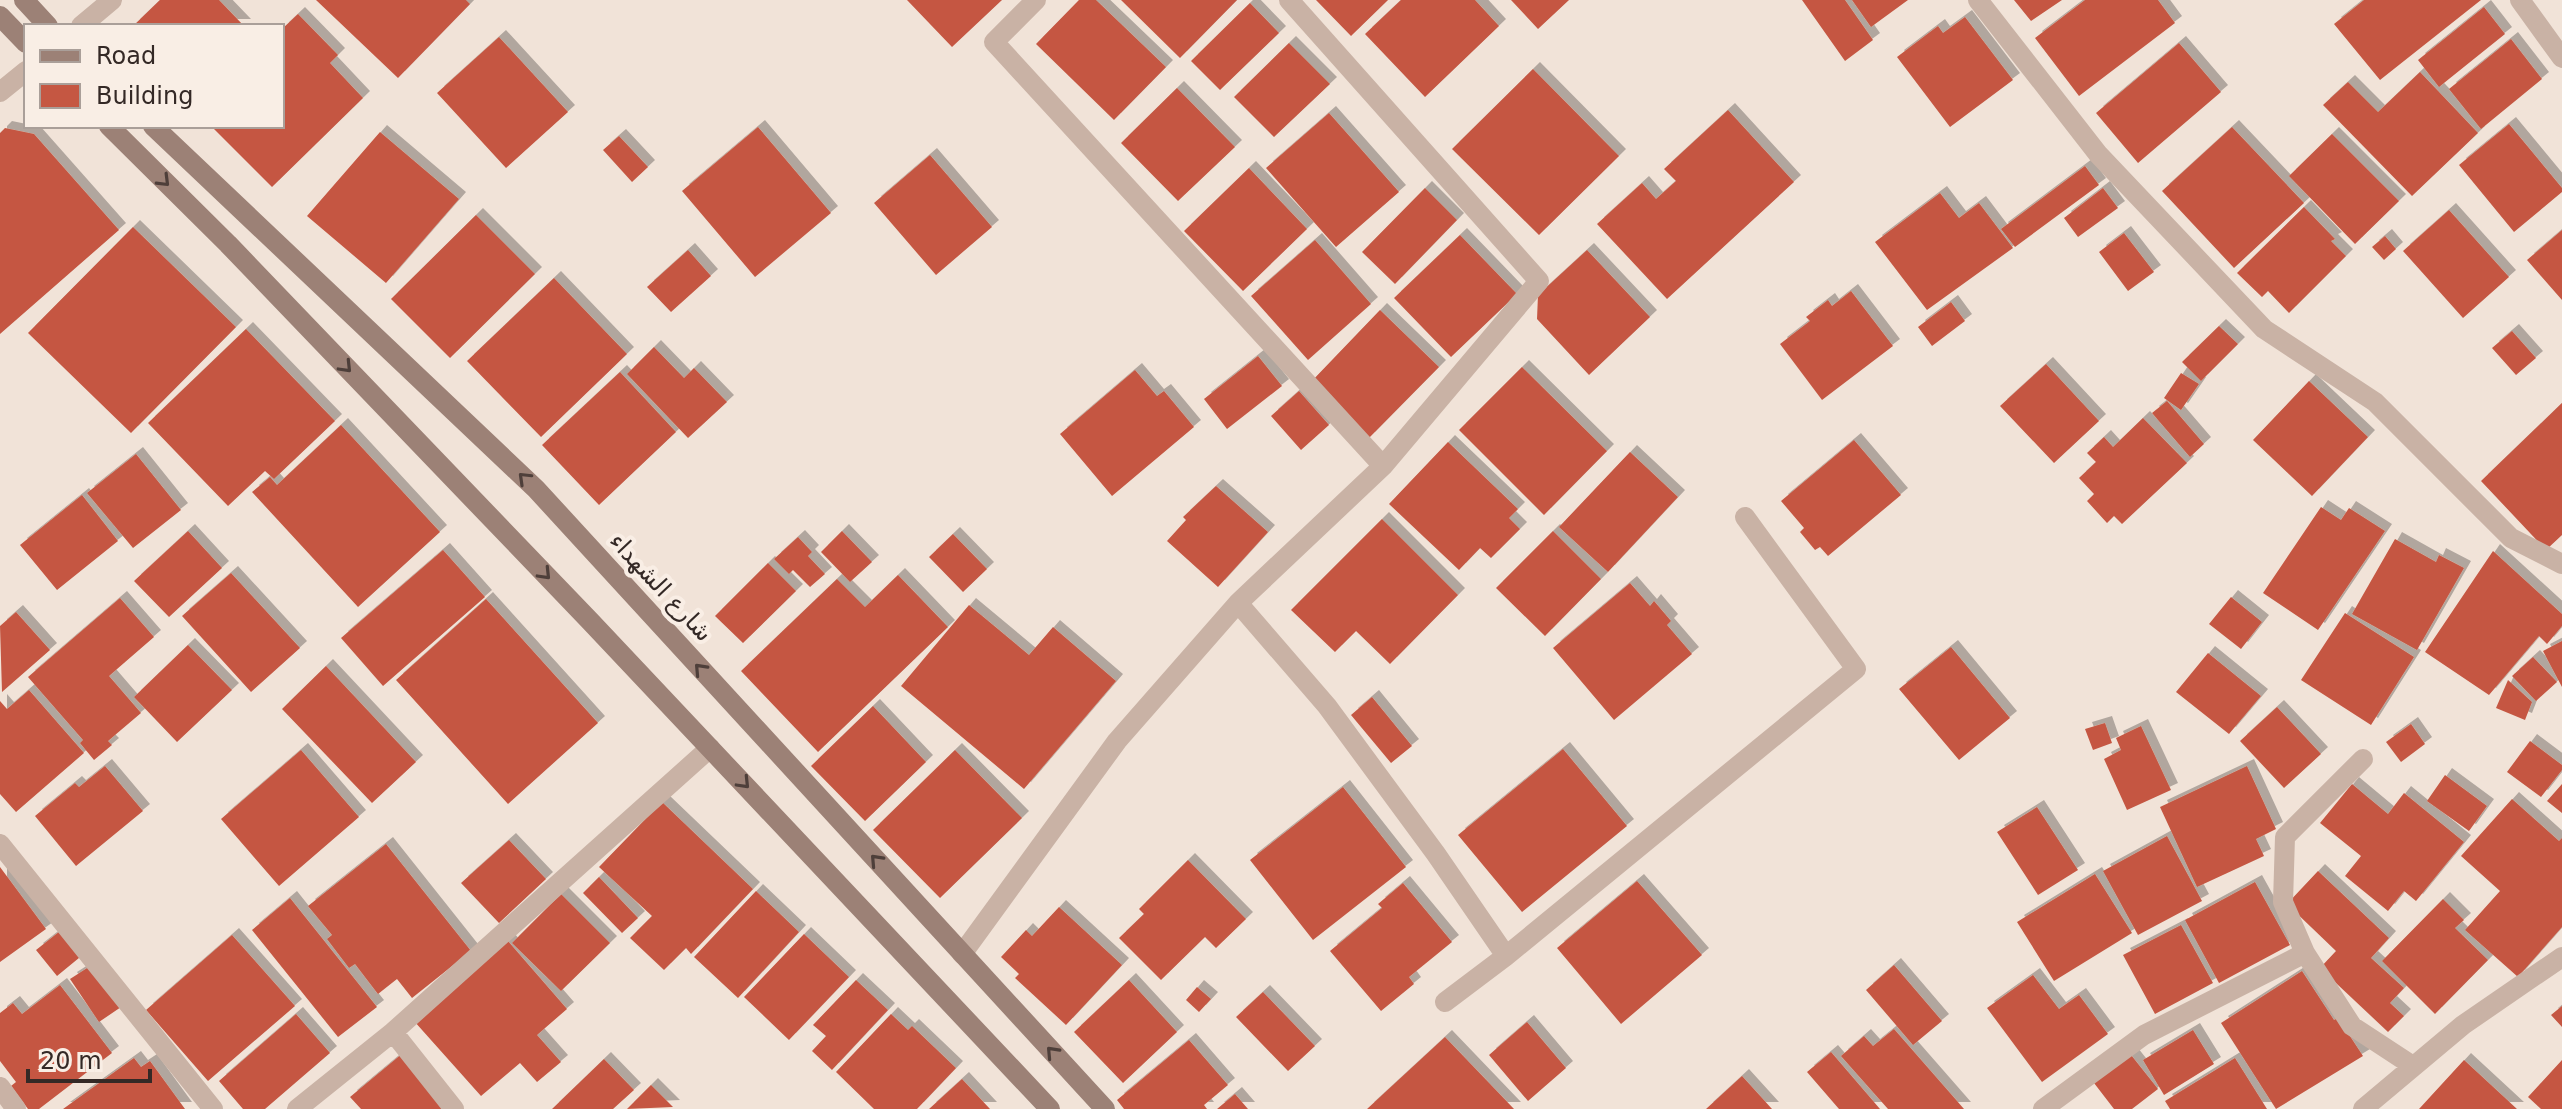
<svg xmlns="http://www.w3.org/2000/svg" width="2562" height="1109" font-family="'DejaVu Sans',Vazirmatn,sans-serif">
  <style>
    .building { fill: #c55742; filter: url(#shadow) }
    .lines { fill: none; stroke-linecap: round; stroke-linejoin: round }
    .minor { stroke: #c9b2a5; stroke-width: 20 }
    .secondary { stroke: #9c8176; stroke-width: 20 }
    .oneway { stroke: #4e3f3a }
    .labels { text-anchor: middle; stroke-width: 8; stroke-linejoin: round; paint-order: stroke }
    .street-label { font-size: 24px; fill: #342926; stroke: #f9eee5 }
  </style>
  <defs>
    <filter id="shadow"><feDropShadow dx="7" dy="-7" stdDeviation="0" flood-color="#0004"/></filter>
  </defs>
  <rect width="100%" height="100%" fill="#f1e3d8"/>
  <path class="building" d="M160,0H219L244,26H133Z
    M316,0H466L470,4L398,78Z
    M907,0H1002L952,47Z
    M1079,0H1096L1166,67L1114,120L1036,44Z
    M1121,0H1237L1180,58Z
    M1316,0H1388L1351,36Z
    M1401,0H1475L1499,26L1425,97L1365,34Z
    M1511,0H1569L1538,29Z
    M1802,0H1845L1873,40L1845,61Z
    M1852,0H1908L1871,27Z
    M2014,0H2062L2031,21Z
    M2085,0H2158L2175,23L2079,96L2035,38Z
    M2364,0H2481L2380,80L2334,24Z
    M1250,3L1279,33L1220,90L1191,61Z
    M2484,7L2505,34L2439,87L2418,60Z
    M298,14L338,55L330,63L363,98L272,187L211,126H282V29Z
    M1965,17L2013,80L1950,127L1897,57L1938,26L1943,33Z
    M499,37L568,112L506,168L437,93Z
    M2511,39L2542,79L2481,129L2449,89Z
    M1289,43L1330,84L1274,137L1234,97Z
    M2179,43L2221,92L2138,163L2096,113Z
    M1533,69L1619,156L1539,235L1452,149Z
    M2420,72L2478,133L2412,196L2323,105L2348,82L2378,112Z
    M1177,88L1235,147L1178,201L1121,143Z
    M1728,110L1794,182L1667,299L1597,224L1642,183L1656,199L1676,181L1664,169Z
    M1329,113L1399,192L1336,247L1266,168Z
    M2509,124L2562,188V192L2514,232L2459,165Z
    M758,127L831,213L755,277L682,191Z
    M2232,127L2304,203L2234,268L2162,191Z
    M5,128L34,134L119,230L0,334V133Z
    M380,132L459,199L386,283L307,216Z
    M2332,134L2399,201L2355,244L2289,176Z
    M619,136L648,167L632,182L603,150Z
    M930,155L992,227L936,275L874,203Z
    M2085,166L2099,185L2015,247L2001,229Z
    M1249,168L1307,229L1243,291L1184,231Z
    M1425,188L1457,220L1395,284L1362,252Z
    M2103,188L2118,208L2078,237L2064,218Z
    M1940,193L1959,218L1979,203L2013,248L1927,310L1875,242Z
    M2304,207L2335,239L2331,241L2346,256L2289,313L2268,291L2262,297L2237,273Z
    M2449,210L2509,277L2463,318L2403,251Z
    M476,215L535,274L450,358L391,299Z
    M133,227L236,327L131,433L28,333Z
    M2562,230V300L2527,260Z
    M2124,233L2154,272L2128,291L2099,252Z
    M1460,235L1517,294L1451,357L1394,298Z
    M2385,236L2396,249L2384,260L2372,247Z
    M1315,240L1371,304L1308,360L1251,296Z
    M688,250L711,276L671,312L647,287Z
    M1587,250L1650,317L1589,375L1537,319L1538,295Z
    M554,278L627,354L541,437L467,361Z
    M1851,291L1893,346L1822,400L1780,344L1810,321L1806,317L1828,300L1832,306Z
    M1951,302L1965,321L1932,346L1918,327Z
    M1380,310L1439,367L1368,439L1310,383Z
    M2219,326L2238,344L2201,381L2182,362Z
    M246,329L335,421L274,479L265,471L228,506L148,423Z
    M2512,331L2536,358L2516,375L2492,348Z
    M654,347L684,378L694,368L727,402L688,438L627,374Z
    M1258,356L1282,386L1227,429L1204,399Z
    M2046,364L2099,421L2054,463L2000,406Z
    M1522,367L1607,451L1544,515L1459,430Z
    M1135,370L1157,396L1164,391L1194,427L1112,496L1060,434Z
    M620,372L676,432L599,505L542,445Z
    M2181,373L2199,384L2181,410L2164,398Z
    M2309,381L2368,437L2312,496L2253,440Z
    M1299,391L1329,425L1301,450L1271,416Z
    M2167,401L2204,444L2190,457L2152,413Z
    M2562,403V535L2546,550L2481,481Z
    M2143,418L2187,463L2122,524L2114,516L2107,523L2087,501L2094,494L2079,478L2096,462L2087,453L2104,437L2113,447Z
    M341,425L440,532L358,607L252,492L270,477L277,485Z
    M1854,440L1901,495L1828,556L1820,547L1815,550L1800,532L1804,528L1781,501Z
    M1448,442L1518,509L1509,518L1520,529L1491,558L1480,548L1459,570L1389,504Z
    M1630,452L1678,497L1608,572L1559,527Z
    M136,454L181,510L133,548L87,493Z
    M1216,486L1268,532L1218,587L1167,541L1186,520L1183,517Z
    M82,495L118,541L57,590L20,545Z
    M2321,507L2341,520L2349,508L2385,531L2318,630L2263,593Z
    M1382,519L1458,595L1390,664L1356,631L1335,652L1291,610Z
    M188,531L222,568L169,617L134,581Z
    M842,531L872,562L850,582L821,552Z
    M1553,531L1601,579L1545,636L1496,588Z
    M953,534L987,569L963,592L929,557Z
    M798,537L812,552L808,556L825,574L810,587L793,570L789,574L774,559Z
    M2395,539L2436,562L2439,555L2464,568L2417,650L2352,614Z
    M443,550L485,597L383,686L341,638Z
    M2493,551L2562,614V626L2547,644L2539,636L2489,695L2425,652Z
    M768,563L796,591L743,643L715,616Z
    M231,573L300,648L251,692L182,616Z
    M898,575L948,627L818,752L741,671L837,579L865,607Z
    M1630,583L1650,606L1654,601L1671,621L1667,625L1692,654L1614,720L1553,648Z
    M2231,597L2262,622L2241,649L2209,624Z
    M120,598L154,637L109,676L141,713L108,741L112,745L94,760L80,743L83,740L28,677Z
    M486,599L598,723L508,804L396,680Z
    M969,605L1029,655L1053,627L1116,681L1024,789L901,686Z
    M16,612L50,650L2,692L0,626Z
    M2345,613L2414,657L2371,725L2301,680Z
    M2562,641V687L2543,651Z
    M188,645L232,690L177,742L134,697Z
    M1951,647L2010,718L1959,760L1899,689Z
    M2208,653L2261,696L2229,734L2176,692Z
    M2533,657L2557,682L2536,701L2512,676Z
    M326,666L416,762L372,803L282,709Z
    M2508,680L2532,702L2525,720L2496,708Z
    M29,690L84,753L16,812L0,794V701L7,709Z
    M1372,697L1412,746L1391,763L1351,715Z
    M873,706L926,762L865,821L811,766Z
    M2277,707L2321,754L2284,788L2240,741Z
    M2105,723L2112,743L2093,750L2085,729Z
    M2411,724L2425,744L2401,762L2386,742Z
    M2141,726L2171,790L2127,810L2104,759L2121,750L2116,738Z
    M2530,741L2562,765V770L2541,797L2507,772Z
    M1563,749L1627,826L1522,912L1458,835Z
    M301,750L359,817L279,886L221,819Z
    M955,750L1022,818L940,898L873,830Z
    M105,766L143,811L76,866L35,816L75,783L79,787Z
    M2247,766L2276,829L2256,839L2264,856L2197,887L2160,807Z
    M2445,775L2487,806L2469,831L2427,801Z
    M2352,784L2388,814L2404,793L2464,842L2416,901L2404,891L2388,911L2345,876L2361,856L2320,823Z
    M2562,784V813L2547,801Z
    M1343,787L1406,867L1313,940L1250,860Z
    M2512,799L2559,841L2562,838V927L2518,977L2465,930L2500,891L2461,856Z
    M662,802L753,889L691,954L686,948L664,970L630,938L652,916L599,867Z
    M2037,807L2078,870L2038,895L1997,832Z
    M2167,836L2202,901L2138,935L2103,871Z
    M509,840L546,879L499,923L461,883Z
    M386,844L471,951L412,998L397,979L378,994L355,964L349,968L327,939L332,935L308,906Z
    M1188,860L1246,919L1216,948L1205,937L1161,980L1119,938L1144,914L1139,909Z
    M0,867L46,929L0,962Z
    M2318,871L2389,938L2371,958L2404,988L2390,1003L2404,1016L2388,1032L2320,968L2336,951L2287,904Z
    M2095,874L2132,933L2054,981L2017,922Z
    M599,877L638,918L622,933L583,893Z
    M1637,881L1702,955L1621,1024L1557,948Z
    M2255,882L2290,945L2219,983L2185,920Z
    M1403,883L1452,942L1409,977L1414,984L1381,1011L1330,951L1382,908L1378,904Z
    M756,891L799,932L738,998L694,957Z
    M561,894L610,943L561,991L512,943Z
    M290,898L377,1007L338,1037L252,930Z
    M2443,899L2464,920L2455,928L2488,960L2435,1014L2382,961Z
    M1059,907L1122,965L1066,1025L1015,978L1019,974L1001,957L1026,930L1032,936Z
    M2181,925L2213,983L2155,1014L2123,955Z
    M64,928L85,953L57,976L36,950Z
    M804,934L849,977L789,1040L744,997Z
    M232,935L295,1006L208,1081L146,1010Z
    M507,940L567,1009L537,1035L561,1062L537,1082L520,1063L481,1096L414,1021Z
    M95,963L124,1005L99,1022L70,979Z
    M1894,965L1942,1021L1913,1045L1866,990Z
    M2302,971L2334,1020L2338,1018L2363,1056L2276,1109L2221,1023Z
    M2033,975L2059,1009L2079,995L2108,1034L2042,1082L1987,1008Z
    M856,980L888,1010L832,1070L812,1051L826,1036L813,1025Z
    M1129,980L1177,1032L1123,1083L1074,1032Z
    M60,985L112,1053L39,1109H28L11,1086L16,1082L0,1061V1013L13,1003L22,1014Z
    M1197,987L1211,999L1199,1012L1186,1000Z
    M1263,992L1315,1046L1288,1071L1236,1017Z
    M2562,1006V1027L2551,1015Z
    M296,1014L330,1053L265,1109H243L219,1081Z
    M891,1014L908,1030L912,1026L956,1068L917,1109H874L836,1072Z
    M1527,1022L1566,1068L1528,1101L1489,1055Z
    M1894,1029L1964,1109H1888L1841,1056L1864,1036L1873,1046Z
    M2193,1030L2214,1064L2164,1095L2143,1060Z
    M1445,1037L1514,1109H1367Z
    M1189,1040L1228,1085L1204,1105L1207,1109H1124L1117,1100Z
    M1831,1052L1880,1109H1839L1807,1072Z
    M403,1053L450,1109H361L350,1097Z
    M2131,1055L2158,1089L2132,1109H2114L2094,1083Z
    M134,1058L141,1067L150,1061L185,1109H63Z
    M2235,1058L2267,1109H2170L2165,1101Z
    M604,1059L634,1090L613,1109H552Z
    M2464,1060L2517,1109H2419Z
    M2562,1060V1109H2541L2528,1097Z
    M1742,1076L1772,1109H1706Z
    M962,1079L990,1109H929Z
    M651,1085L673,1107L627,1109Z
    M1235,1094L1248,1109H1217Z"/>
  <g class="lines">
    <path class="minor" d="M1036,0L994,42L1383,466
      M1978,0L2098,154L2264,329L2375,402L2511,538L2562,564
      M2520,0L2562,58
      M81,26L112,0
      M0,92L26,71
      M1238,603L1327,706L1436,854L1506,956
      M2363,759L2285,837L2283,902L2305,953L2352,1026L2413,1066
      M0,844L213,1109
      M962,954L1117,741L1238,603L1383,466L1539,281L1289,0
      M1445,1002L1506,956L1856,669L1745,517
      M393,1032L710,748
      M0,1087L16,1109
      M297,1109L393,1032L454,1109
      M2043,1109L2144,1035L2305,953
      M2363,1109L2463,1025L2562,957"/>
    <path class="secondary" d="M24,0L48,26
      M0,16L26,43
      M109,126L228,244L590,621L1050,1109
      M153,126L536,489L1105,1109"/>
  </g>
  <defs><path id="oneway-chevron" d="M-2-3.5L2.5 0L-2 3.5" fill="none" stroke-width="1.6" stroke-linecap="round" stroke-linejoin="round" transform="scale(2)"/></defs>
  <g class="oneway">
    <use href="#oneway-chevron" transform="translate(164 181) rotate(45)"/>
    <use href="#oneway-chevron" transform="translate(346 367) rotate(46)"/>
    <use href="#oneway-chevron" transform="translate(524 478) rotate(-136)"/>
    <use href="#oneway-chevron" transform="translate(545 574) rotate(46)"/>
    <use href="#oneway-chevron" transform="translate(700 669) rotate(-133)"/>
    <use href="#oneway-chevron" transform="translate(744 783) rotate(46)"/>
    <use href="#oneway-chevron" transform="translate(876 860) rotate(-133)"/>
    <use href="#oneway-chevron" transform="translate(1052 1052) rotate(-133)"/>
  </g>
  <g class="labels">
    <g class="street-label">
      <text transform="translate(661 587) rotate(47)" y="8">شارع الشهداء</text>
    </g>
  </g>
  <rect x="24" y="24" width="260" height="104" fill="#f9eee5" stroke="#aa9f99" stroke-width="2"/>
  <rect x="40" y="50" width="40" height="12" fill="#9c8176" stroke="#aa9f99" stroke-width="2"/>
  <text x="96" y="64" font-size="24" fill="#342926">Road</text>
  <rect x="40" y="84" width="40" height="24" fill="#c55742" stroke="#aa9f99" stroke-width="2"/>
  <text x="96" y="104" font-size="24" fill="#342926">Building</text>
  <path d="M28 1069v12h122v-12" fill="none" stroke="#342926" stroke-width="4"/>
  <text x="40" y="1069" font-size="24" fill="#342926" stroke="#f9eee5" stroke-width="6" paint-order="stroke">20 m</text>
</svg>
